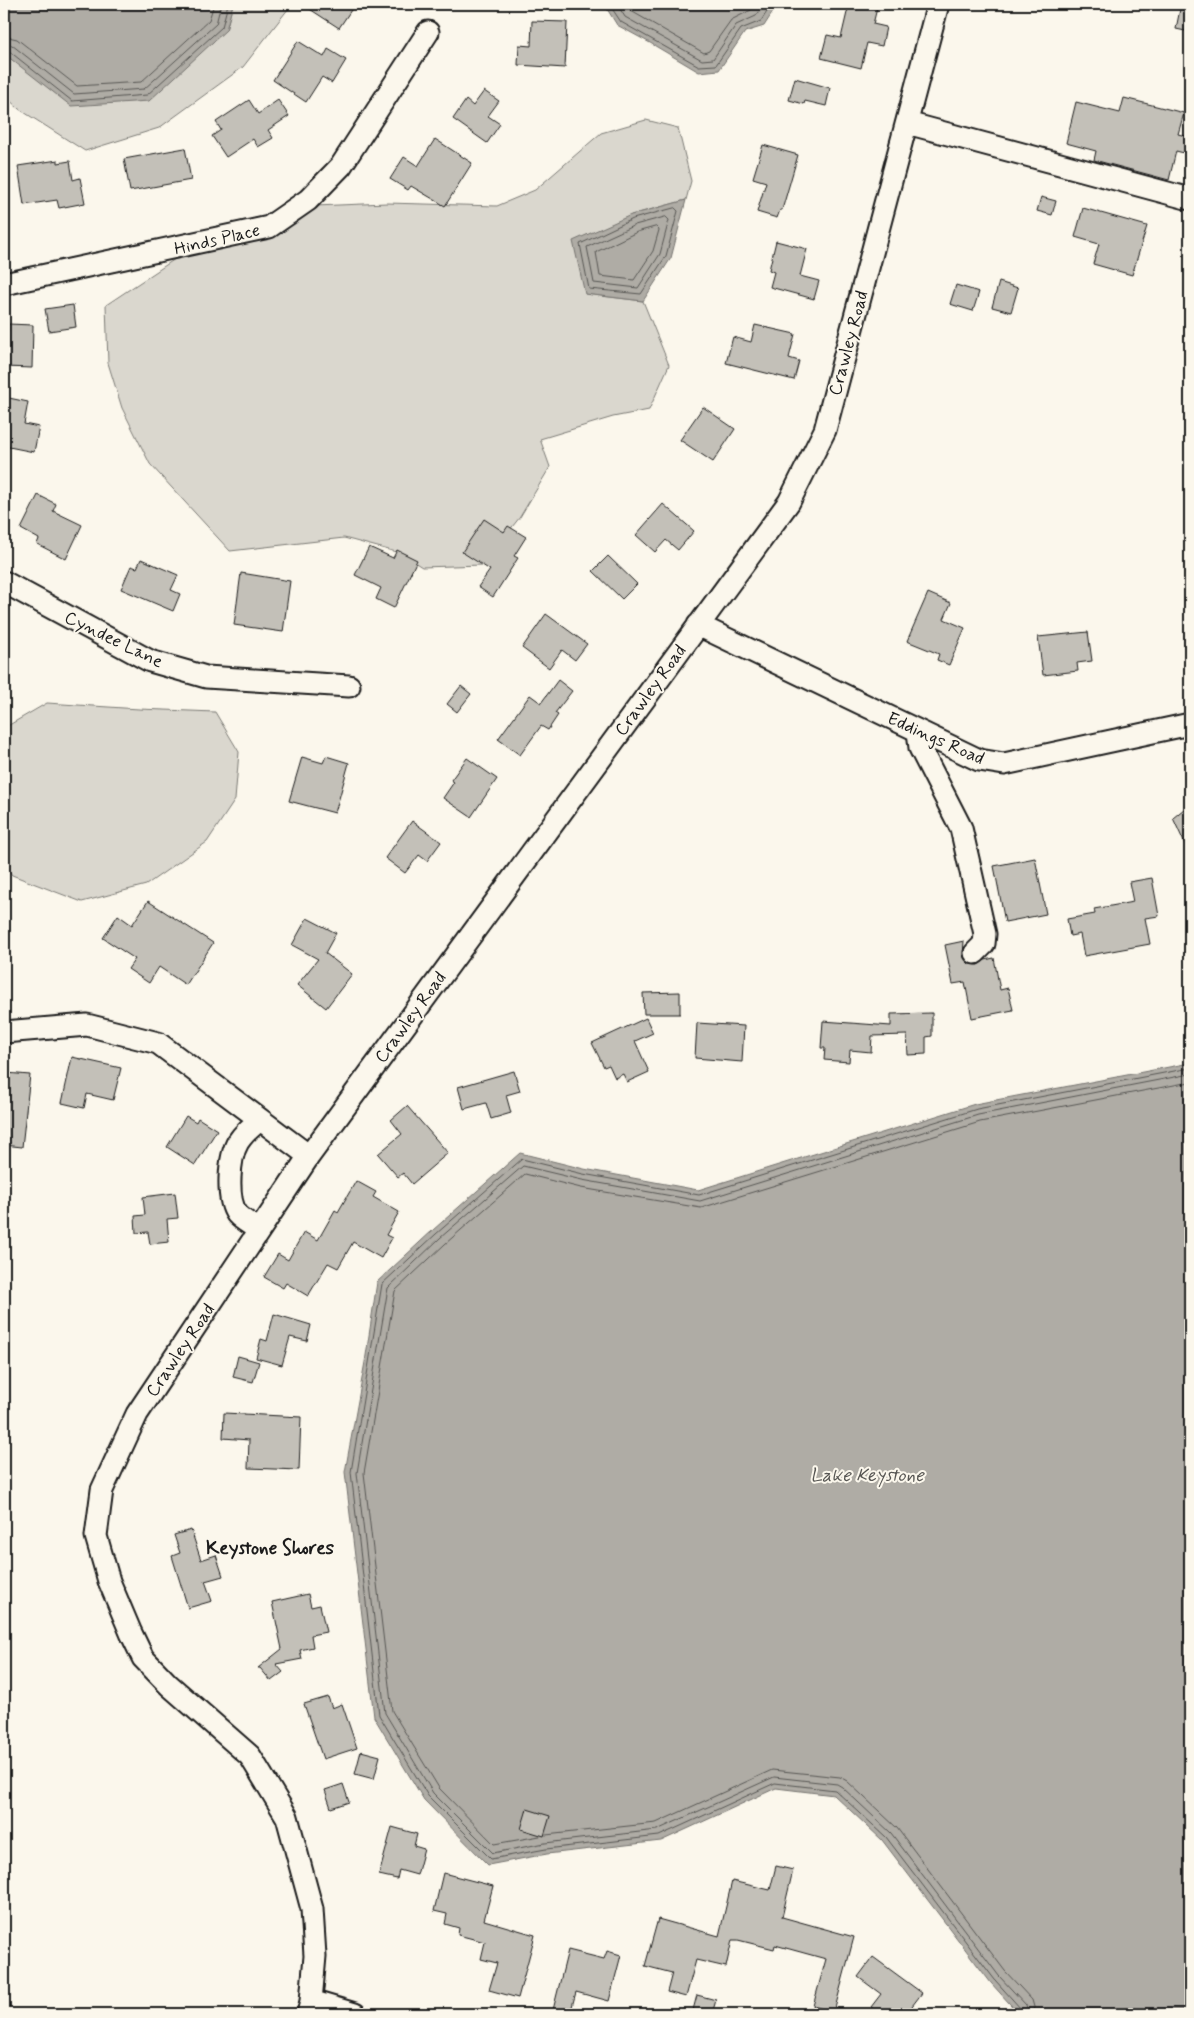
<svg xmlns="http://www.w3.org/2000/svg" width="1194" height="2018" font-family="Mynerve,sans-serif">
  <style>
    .green { fill: #dad7ce; stroke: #7b7a75 }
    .water { fill: #afaca5; stroke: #74726e }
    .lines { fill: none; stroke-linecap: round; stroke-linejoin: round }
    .shore { stroke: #575653; stroke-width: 1 }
    .building { fill: #c3c0b8; stroke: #1c1c1c }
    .minor-casing { stroke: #1c1c1c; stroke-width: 25 }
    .minor { stroke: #fbf7ec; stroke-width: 21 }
    .labels { text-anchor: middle; stroke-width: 4; stroke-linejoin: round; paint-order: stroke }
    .street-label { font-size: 18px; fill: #1c1c1c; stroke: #fbf7ec }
    .water-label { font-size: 19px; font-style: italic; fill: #575653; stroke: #fbf7ec }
    .neighbourhood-label { font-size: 19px; font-weight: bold; fill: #1c1c1c; stroke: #fbf7ec }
  </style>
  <rect width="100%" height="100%" fill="#fbf7ec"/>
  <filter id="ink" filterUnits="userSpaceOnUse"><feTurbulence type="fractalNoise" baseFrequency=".02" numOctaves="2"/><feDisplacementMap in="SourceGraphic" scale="10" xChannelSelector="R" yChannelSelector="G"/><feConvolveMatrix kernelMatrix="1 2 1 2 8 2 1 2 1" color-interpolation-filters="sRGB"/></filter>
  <g filter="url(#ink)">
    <path class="green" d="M233,4H292L243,67L159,128L85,151L19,109L4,95V51L7,56L226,30Z
      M646,120L678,128L691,181L686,200L631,215L585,294L643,301L669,365L649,410L613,417L540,439L550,467L520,517L482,565L422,567L400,553L344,538L230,551L150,464L122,408L108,363L106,305L178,257L315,206L387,203L497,206L535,190L601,133Z
      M47,703L139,709L215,712L239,752L235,800L207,842L146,885L82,902L12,875L4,865V728Z"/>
    <path class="water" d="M4,4H233L226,30L149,101L71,106L7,56L4,51Z
      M604,4H778L764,26L745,32L719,70L699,72L652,44L617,25Z
      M686,200L671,258L643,301L585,294L573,241L631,215Z
      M1190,1063V2014H1019L991,1983L882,1840L834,1795L776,1788L661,1841L547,1854L488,1865L424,1800L374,1717L345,1472L365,1362L377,1282L433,1230L520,1153L584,1169L698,1190L975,1104Z"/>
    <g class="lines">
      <path class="shore" d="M609,4L621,22L699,66L716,65L741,29L761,21L772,4
        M617,4L625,17L702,60L713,59L736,25L756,16L765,4
        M626,4L631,11L704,53L709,51L731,20L751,10L756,4
        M4,36L17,39L77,86L141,82L209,20L214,4
        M4,43L12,45L74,94L144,89L216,24L221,4
        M4,49L9,51L72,101L147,95L222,27L228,4
        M675,208L678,211L666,256L641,294L589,289L580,244L633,219Z
        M666,217L669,220L660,254L638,288L594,283L587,247L635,225Z
        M656,227L659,230L653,251L634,280L600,276L596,252L637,232Z
        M546,1835L656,1823L772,1770L840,1777L847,1781L897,1828L1005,1971L1032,2000L1036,2014
        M540,1836L494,1844L439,1788L392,1711L364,1473L395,1291L445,1244L525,1174L581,1188L701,1208L980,1122L1190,1082
        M1022,2014L1021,2009L995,1980L886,1837L835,1790L775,1783L659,1836L546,1849L491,1859L428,1796L379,1715L351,1472L382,1284L436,1234L522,1159L583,1174L699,1195L977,1109L1190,1068
        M1029,2014L1026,2005L999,1976L891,1833L842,1787L837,1784L774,1777L657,1830L545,1843L493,1853L433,1793L385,1713L357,1473L388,1288L440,1238L523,1166L582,1180L700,1201L978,1115L1190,1074"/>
    </g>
    <path class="building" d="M302,4H355L339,28Z
      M849,4H878L873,24L886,27L882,46L867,43L861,68L821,58L827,35L841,38Z
      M1181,4H1190V32L1176,29Z
      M532,21L567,22L565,68L518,65L519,45L531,46Z
      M298,41L324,57L328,49L346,60L332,83L322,77L306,102L273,80Z
      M795,78L830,88L826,106L805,101L804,104L789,100Z
      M484,91L499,101L488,116L500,124L487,143L453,119L466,100L473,106Z
      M1124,98L1184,113L1178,134L1190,137V144L1188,154L1176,151L1169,180L1094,160L1096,151L1066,143L1076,102L1120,113Z
      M249,100L258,114L278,100L289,116L268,130L273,138L258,147L253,139L226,157L212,136L221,130L216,122Z
      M435,139L472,163L445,206L411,186L408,190L390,179L404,157L418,166Z
      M763,145L798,155L782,210H780L777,218L757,212L766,182L753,178Z
      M185,148L191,180L130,191L124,159Z
      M58,160V163L70,161L73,180L80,178L85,203L59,208L57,200L24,205L18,166Z
      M1041,197L1056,201L1052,215L1037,211Z
      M1083,208L1147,226L1132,275L1093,264L1099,244L1075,237Z
      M776,241L807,249L800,276L819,281L814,299L770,287L774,272L769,270Z
      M999,282L1018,288L1011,312L992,307Z
      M956,285L979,292L973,311L950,304Z
      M73,305L76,327L49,331L45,309Z
      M8,324L33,325L32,368L4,367V331H8Z
      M755,325L795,334L789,358L799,361L794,380L726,363L733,337L751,342Z
      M4,397L28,402L24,424L39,427L34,452L4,446Z
      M703,407L735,429L713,462L680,440Z
      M38,495L56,504L53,511L82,525L66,559L37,544L39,539L21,529Z
      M663,504L694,531L678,550L666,540L655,552L636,535Z
      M484,519L504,532L508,526L526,537L514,556L518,558L493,597L478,587L490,570L462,552Z
      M369,547L393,558L397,550L417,560L394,608L376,599L381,588L355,575Z
      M608,556L637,584L622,599L593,571Z
      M141,559L178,575L171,590L180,594L173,611L121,589L131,566L137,568Z
      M241,573L290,581L283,632L234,625Z
      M928,593L951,603L944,619L965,628L949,665L937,660L939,654L907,641Z
      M546,614L587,644L575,660L562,650L549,668L522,648Z
      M1088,632L1092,661L1077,663L1078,671L1043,675L1038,637Z
      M558,680L572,691L555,713L558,715L548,730L541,726L520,755L498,739L530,695L541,703Z
      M461,686L471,694L457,712L447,704Z
      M326,756L349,763L335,813L289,801L302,757L323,763Z
      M467,758L497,779L471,817L443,798L454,782L451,780Z
      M1190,804V855L1173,818Z
      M412,821L441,842L427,861L419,855L405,873L385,858Z
      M1035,858L1046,914L1005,922L994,866Z
      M1152,878L1159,916L1145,918L1150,944L1084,956L1080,934L1070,936L1067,919L1095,914L1094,909L1133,902L1129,882Z
      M148,901L213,943L186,985L159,967L149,983L128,969L135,959L103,938L118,915L132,925Z
      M307,918L336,933L325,953L352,974L326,1008L297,985L318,959L292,945Z
      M964,941L963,956L969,964L978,965L985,960L994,958L1000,990L1008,988L1013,1010L972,1018L965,982L953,984L945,945Z
      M680,992V1014H644L643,993Z
      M932,1013V1036L926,1037V1054L908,1055L907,1035L872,1036L871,1052L850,1050L849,1062L824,1060L825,1048H821L823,1021L891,1026V1014Z
      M646,1018L653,1033L635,1041L649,1072L627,1082L623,1074L615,1078L609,1065L604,1067L592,1043Z
      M697,1023L744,1026L742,1062L695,1058Z
      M72,1057L121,1068L113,1100L87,1094L84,1108L62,1103Z
      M514,1071L520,1091L506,1095L511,1113L491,1119L486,1103L464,1109L458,1087Z
      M6,1073L30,1075L22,1147L4,1145V1079Z
      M407,1106L448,1153L412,1184L403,1173L398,1177L378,1154L402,1134L391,1120Z
      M186,1116L196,1122L198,1118L217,1130L195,1165L167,1147Z
      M356,1181L376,1192L373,1197L399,1212L386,1235L392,1238L381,1258L353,1242L338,1268L328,1263L308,1296L286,1283L283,1288L264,1277L278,1254L288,1260L304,1232L318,1240L335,1210L338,1212Z
      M175,1193L178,1218L167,1219L169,1242L150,1244L148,1232L136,1233L135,1216L145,1215L143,1197Z
      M274,1314L311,1325L307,1341L290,1337L282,1365L256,1358L261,1339L267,1341Z
      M238,1356L259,1362L253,1382L233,1377Z
      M224,1413L301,1417L299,1470L248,1468L249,1440L223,1438Z
      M191,1530L201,1560L216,1555L223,1576L205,1581L212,1601L188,1608L172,1556L180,1553L174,1535Z
      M308,1594L311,1607L320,1605L326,1632L311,1635L313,1647L300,1650L302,1659L276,1664L283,1672L271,1681L260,1668H258L282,1649L272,1602Z
      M328,1697L332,1708L342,1704L357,1748L323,1759L304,1704Z
      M361,1751L380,1756L374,1779L355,1774Z
      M343,1784L349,1802L331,1808L325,1790Z
      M527,1809L550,1816L544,1836L521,1829Z
      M392,1827L417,1834L414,1846L424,1849L417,1875L399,1870L397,1879L379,1875Z
      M776,1866L793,1870L782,1917L854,1937L834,2012L813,2006L826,1959L775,1945L774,1949L738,1940H732L726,1967L696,1960L686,1997L667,1992L672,1973L645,1966L658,1919L719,1936L732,1881L770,1890Z
      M443,1873L493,1886L484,1920L535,1935L518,1998L489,1990L497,1963L481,1959L485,1942L458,1935L459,1928L445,1924L447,1914L434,1911Z
      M568,1950L604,1959L607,1951L621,1955L609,2001L576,1992L570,2014L553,2010Z
      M873,1957L922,1993L906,2014L900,2009L896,2014H880L871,2007L881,1994L858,1977Z
      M697,1995L716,2000L712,2014H692Z"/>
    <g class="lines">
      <defs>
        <path id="minor" d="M907,123L1190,199
          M4,284L269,227L308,200L341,166L428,32
          M4,582L150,661L206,677L349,686
          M698,625L979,760L1004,764L1190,724
          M918,731L920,748L961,828L985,934L984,944L975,953
          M4,1032L87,1025L158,1043L309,1156
          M259,1230C252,1225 242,1220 237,1214C226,1199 229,1157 238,1142C244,1133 252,1126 260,1120
          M311,2001L355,2014
          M308,2014L311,2001L315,1956L312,1909L287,1817L250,1756L169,1685L143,1658L131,1633L109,1581L96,1536L102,1490L137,1414L309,1156L789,502L825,430L938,4"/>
      </defs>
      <use href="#minor" class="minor-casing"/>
      <use href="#minor" class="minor"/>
    </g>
  </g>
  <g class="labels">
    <g class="street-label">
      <text transform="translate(217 239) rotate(-13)" y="6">Hinds Place</text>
      <text transform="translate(848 343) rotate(-75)" y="6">Crawley Road</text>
      <text transform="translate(114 639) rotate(26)" y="6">Cyndee Lane</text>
      <text transform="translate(650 690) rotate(-54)" y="6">Crawley Road</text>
      <text transform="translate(936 738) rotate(24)" y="6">Eddings Road</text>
      <text transform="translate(410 1017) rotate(-54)" y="6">Crawley Road</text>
      <text transform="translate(180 1350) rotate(-56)" y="6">Crawley Road</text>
    </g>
    <g class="water-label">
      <text x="867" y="1481">Lake Keystone</text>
    </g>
    <g class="neighbourhood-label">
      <text x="270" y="1554">Keystone Shores</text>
    </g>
  </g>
  <rect width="1194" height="2018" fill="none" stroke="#fbf7ec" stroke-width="20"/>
  <rect x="10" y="10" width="1174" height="1998" fill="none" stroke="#1c1c1c" stroke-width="2" filter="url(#ink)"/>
</svg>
